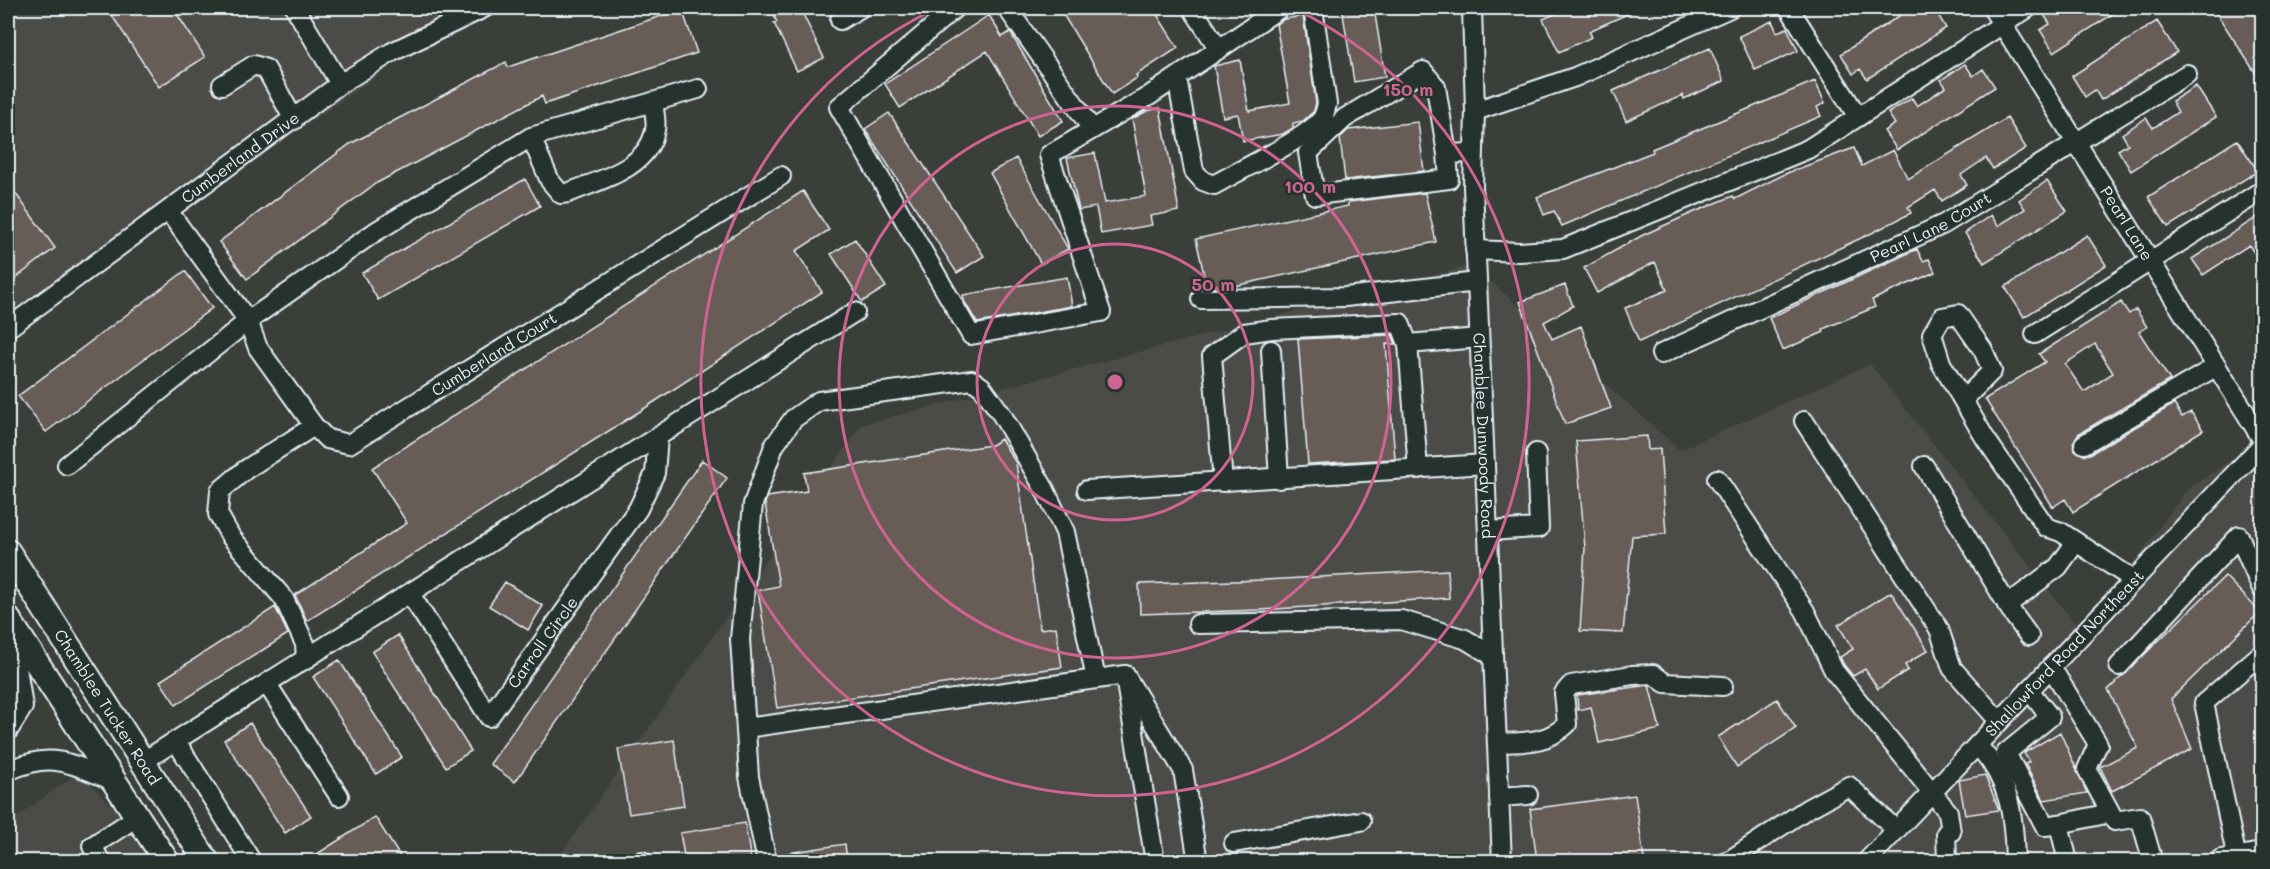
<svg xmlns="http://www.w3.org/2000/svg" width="2270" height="869" font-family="Mali,sans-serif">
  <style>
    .built { fill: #4b4b46 }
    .building { fill: #685c56; stroke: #e8f1f8; stroke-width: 1.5; fill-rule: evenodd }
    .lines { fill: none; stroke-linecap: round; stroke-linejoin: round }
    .minor-casing { stroke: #e8f1f8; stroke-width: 22 }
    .major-casing { stroke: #e8f1f8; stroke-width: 28 }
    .minor { stroke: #26332d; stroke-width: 18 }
    .major { stroke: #26332d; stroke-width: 24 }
    .ring { fill: none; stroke: #cf6492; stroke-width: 3 }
    .labels { text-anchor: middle; stroke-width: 5; stroke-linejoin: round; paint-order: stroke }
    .street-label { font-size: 16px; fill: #e8f1f8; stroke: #26332d }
    .centre { fill: #cf6492; stroke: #26332d; stroke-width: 3 }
    .ring-label { font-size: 18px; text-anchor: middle; font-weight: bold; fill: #cf6492; stroke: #26332d; stroke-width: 5; stroke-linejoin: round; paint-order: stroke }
  </style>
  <rect width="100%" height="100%" fill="#3a3f39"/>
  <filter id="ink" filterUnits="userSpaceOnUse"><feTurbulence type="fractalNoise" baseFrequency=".0167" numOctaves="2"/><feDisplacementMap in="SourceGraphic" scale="12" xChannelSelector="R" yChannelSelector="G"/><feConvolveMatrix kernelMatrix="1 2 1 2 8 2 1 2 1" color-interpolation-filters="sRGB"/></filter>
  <g filter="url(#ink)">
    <path class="built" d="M8,8H484L469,12L8,332Z
      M1472,265L1680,450L1870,364L2082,632L2187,490L2262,438V861L522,862L560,855L861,425Z
      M79,772L165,861H8V823Z"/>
    <path class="building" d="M107,8H173L205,57L159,87Z
      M770,8H800L824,58L797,71L774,23L777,22Z
      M1059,8H1153L1178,48L1136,75L1137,78L1112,94Z
      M1342,8H1374L1385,77L1354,82Z
      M1568,8H1641L1589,31L1592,37L1559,52L1543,19Z
      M1911,8H1934L1946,28L1867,79L1860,69L1853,74L1841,54Z
      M2055,8H2122L2054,52L2040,30L2050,24L2044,15Z
      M2213,8H2252L2262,24V83Z
      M682,9L697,53L545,104L542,96L375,184L247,279L219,242L350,144L506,62L508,67Z
      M989,15L1002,37L1010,32L1063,121L1038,136L987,51L900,108L885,84Z
      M1303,16L1316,103L1314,111L1303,121L1293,123V128L1283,134L1243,141L1238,114L1223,117L1214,66L1240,60L1249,111L1290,103L1276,24L1284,19Z
      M1772,21L1777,32L1787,28L1798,51L1755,70L1739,36Z
      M2157,21L2177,52L2101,100L2095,90L2085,97L2072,76Z
      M1710,48L1724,81L1684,99L1683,95L1626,121L1613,91Z
      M1965,64L1973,76L1983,69L1995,87L1897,150L1884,131L1895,124L1888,113L1912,98L1917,106L1946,87L1941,80Z
      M1815,81L1825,103L1817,107L1821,116L1562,226L1554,211L1544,215L1537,197L1653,152L1652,149Z
      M2196,86L2216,117L2131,171L2118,150L2128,144L2122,134L2146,118L2153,128L2178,112L2172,101Z
      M1160,108L1179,211L1150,216L1152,225L1101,234L1096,207L1079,210L1067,158L1095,153L1105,203L1146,196L1132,119L1147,111Z
      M889,113L984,256L957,273L865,129Z
      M2007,118L2026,148L1993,169L1986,158L1961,175L1967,185L1942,201L1935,190L1908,207L1911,213L1874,232L1639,342L1625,308L1667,290L1655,262L1597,293L1584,268L1643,235L1692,213L1733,196L1735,199L1787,173L1854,148L1862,166L1893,150L1908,179Z
      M1418,122L1424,171L1345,180L1340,138L1348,130Z
      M2237,140L2258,171L2168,227L2148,197Z
      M1016,158L1068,249L1041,264L990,173Z
      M525,179L540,206L378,300L362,273Z
      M2047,181L2067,211L1984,263L1965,233L1991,215L1998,226L2025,209L2019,200Z
      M8,183L55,248L8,284Z
      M803,191L829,230L796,251L822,292L642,410L307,621L295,595L407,523L372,468Z
      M1425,193L1436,242L1230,287L1207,288L1196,239L1348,206V202Z
      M2262,214V265L2249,245L2203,275L2192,259Z
      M2087,235L2106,265L2024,317L2005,287Z
      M855,239L886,287L862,302L831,254Z
      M1917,249L1923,261L1929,259L1935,272L1872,300L1875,307L1823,329L1824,332L1783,350L1769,318Z
      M185,271L212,308L46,432L18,396Z
      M1067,277L1072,306L977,323L964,301L963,295Z
      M1565,285L1573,306L1544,322L1552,339L1581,326L1611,408L1565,424L1520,302Z
      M2121,302L2129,314L2136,309L2147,327L2139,332L2170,380L2078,434L2073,443L2075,450L2084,455L2090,454L2174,404L2182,417L2191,412L2203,430L2073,512L2065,499L2053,507L1985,399L2045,362L2039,354ZM2095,344L2113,373L2084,392L2065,364Z
      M1392,335L1396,344H1386L1395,459L1308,464L1298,339Z
      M1647,436L1648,450L1660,449L1666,534L1632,536L1623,633L1580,631L1585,548L1576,441Z
      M1001,439L1016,463L1040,629L1056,627L1062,667L777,708L758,590L779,586L765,503L767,497L807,491L804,473L991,445Z
      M702,460L727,478L515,782L490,764Z
      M1448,570L1449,598L1261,610L1140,614L1139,584L1264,580Z
      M2225,576L2260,612L2171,699L2192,749L2112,791L2100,767L2138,748L2108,690Z
      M505,582L543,606L528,630L489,606Z
      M1891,592L1928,650L1905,665L1908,670L1878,689L1865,669L1853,676L1844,665L1840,657L1853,649L1838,625Z
      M275,607L288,634L176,705L160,681Z
      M398,635L471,751L446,767L372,652Z
      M339,660L402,757L376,774L313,677Z
      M1649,685L1660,729L1599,743L1591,707L1578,710L1577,695Z
      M1777,699L1796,728L1737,767L1718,737Z
      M250,723L311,816L285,833L224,740Z
      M2060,732L2087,793L2044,800L2025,764L2029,762L2024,753Z
      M674,740L684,806L629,814L618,749Z
      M1985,775L1999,810L1965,815L1959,780Z
      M1635,795L1644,859L1537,861L1530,809Z
      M375,817L403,861H306Z
      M745,823L751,861H685L680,833Z
      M845,844L847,861H789L788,853Z"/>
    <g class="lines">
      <defs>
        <g id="minor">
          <path d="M295,8L340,84"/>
          <path d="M955,8L839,107L971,335L1101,312L1049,155L1149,96L1219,49"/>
          <path d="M1007,8L1092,129"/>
          <path d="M1192,8L1219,49L1280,8"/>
          <path id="s1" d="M1472,8L1475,111L1473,187L1502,862"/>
          <path d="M1789,8L1858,117"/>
          <path id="s2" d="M1992,8L2262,439"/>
          <path d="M840,20L860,8"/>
          <path d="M1177,78L1194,171L1203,181L1214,185C1240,170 1301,141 1320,121C1325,116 1325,111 1327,104L1313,8"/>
          <path d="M222,85L254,65L266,69L294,120"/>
          <path d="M1475,111L1575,77L1730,8"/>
          <path d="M531,137L550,181L561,194L568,193C599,180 648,169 655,130C657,122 654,111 653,102"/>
          <path d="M1447,154L1436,87L1423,71L1345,118L1308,153L1315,195L1449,179L1447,154L1473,153"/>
          <path id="s3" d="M169,212L248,321L258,348L314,426L327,439L349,444L781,176"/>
          <path d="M1475,250L1520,252L1563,249L1808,149L2028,8"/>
          <path d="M1201,299L1345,297L1477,282"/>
          <path id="s4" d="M8,328L340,84L392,52L484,8"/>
          <path d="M2035,334L2258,193"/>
          <path d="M1271,350L1279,479"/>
          <path id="s5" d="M1661,354L1944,224L2187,74"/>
          <path d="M1964,399L1992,371L1983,350L1958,314L1942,317L1932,334L1941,363L1985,438L2046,527L2061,532L2134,580"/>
          <path d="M1804,421L1939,629L1952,668L1999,721"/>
          <path d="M2084,444L2217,366"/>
          <path d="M67,465L248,321L375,232L531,137L698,89"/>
          <path d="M1924,466L2013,614L2029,636"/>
          <path d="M1418,469L1408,344L1479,338"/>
          <path d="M1717,479L1805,611L1834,671L1948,812L1951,832"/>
          <path d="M1223,482L1212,356L1244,333L1272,329L1400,323L1408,344"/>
          <path d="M1087,490L1485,464"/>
          <path d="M1488,531L1539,528L1536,453"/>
          <path id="s6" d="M410,594L489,717L638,509L655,473L658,437"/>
          <path d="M2007,605L2058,567L2076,542"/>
          <path d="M1198,624L1401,620L1465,639L1493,656"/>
          <path d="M306,660L305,644L284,599L231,537L218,514L220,491L245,470L314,426"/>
          <path d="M2119,666L2239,536L2262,589"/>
          <path d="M2051,667L2098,744L2087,769L2115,821L2140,817L2153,862"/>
          <path d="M1125,675L1183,770L1198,862"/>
          <path d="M1126,683L1155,862"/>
          <path d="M267,684L339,796"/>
          <path d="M2029,690L2050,717L2006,753L2045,826L2059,824"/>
          <path d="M746,728L1125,675"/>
          <path d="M8,731L23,707L11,628"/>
          <path d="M176,741L252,862"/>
          <path d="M1497,743C1523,742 1547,744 1567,724L1564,693L1571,685L1632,675L1653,674L1665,683L1723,686"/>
          <path d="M1977,745C2010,780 2014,815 2015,862"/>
          <path d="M142,762L855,312"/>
          <path d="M8,771C53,750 70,764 114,781"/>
          <path d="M1499,797L1528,795"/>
          <path d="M1946,833L1947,862"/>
          <path d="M1234,843L1361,821"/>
          <path d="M2237,859L2204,703L2262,653"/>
          <path d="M642,861L643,862"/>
          <path d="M101,862L92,846L137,817"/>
          <path d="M767,862L749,777L740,639L753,504L774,446L793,419L819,401L972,380L982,387L1002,415L1044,488L1065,532L1096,679"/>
          <path d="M1727,862L1807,809L1849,786L1896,830"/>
          <path id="s7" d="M1866,862L2262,445"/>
          <path d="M2068,862L2059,824L2110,813"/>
        </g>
        <g id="major">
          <path id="s8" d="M8,552L207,862"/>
          <path d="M8,619L167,862"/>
          <path d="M2222,862L2262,855"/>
        </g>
      </defs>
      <use href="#minor" class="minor-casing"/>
      <use href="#major" class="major-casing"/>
      <use href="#minor" class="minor"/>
      <use href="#major" class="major"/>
    </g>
  </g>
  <g class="ring">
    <circle cx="1115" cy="382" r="138"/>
    <circle cx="1115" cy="382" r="276"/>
    <path d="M1293 8A414 414 0 1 1 937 8"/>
  </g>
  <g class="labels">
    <g class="street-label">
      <text dy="6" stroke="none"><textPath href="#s4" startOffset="288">Cumberland Drive</textPath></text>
      <text dy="6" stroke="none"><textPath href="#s2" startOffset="254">Pearl Lane</textPath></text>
      <text dy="6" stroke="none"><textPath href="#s5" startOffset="298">Pearl Lane Court</textPath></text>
      <text dy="6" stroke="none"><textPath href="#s3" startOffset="471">Cumberland Court</textPath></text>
      <text dy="6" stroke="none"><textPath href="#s1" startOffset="428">Chamblee Dunwoody Road</textPath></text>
      <text dy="6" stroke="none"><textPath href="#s6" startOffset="238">Carroll Circle</textPath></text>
      <text dy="6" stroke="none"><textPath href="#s7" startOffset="288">Shallowford Road Northeast</textPath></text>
      <text dy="6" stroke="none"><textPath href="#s8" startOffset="184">Chamblee Tucker Road</textPath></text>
    </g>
  </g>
  <circle cx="1115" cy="382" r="9" class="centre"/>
  <g class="ring-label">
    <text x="1408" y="96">150 m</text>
    <text x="1310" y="193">100 m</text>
    <text x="1213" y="291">50 m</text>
  </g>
  <rect width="2270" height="869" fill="none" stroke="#26332d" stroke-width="30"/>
  <rect x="15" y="15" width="2240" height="839" fill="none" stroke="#e8f1f8" stroke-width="2" filter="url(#ink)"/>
</svg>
